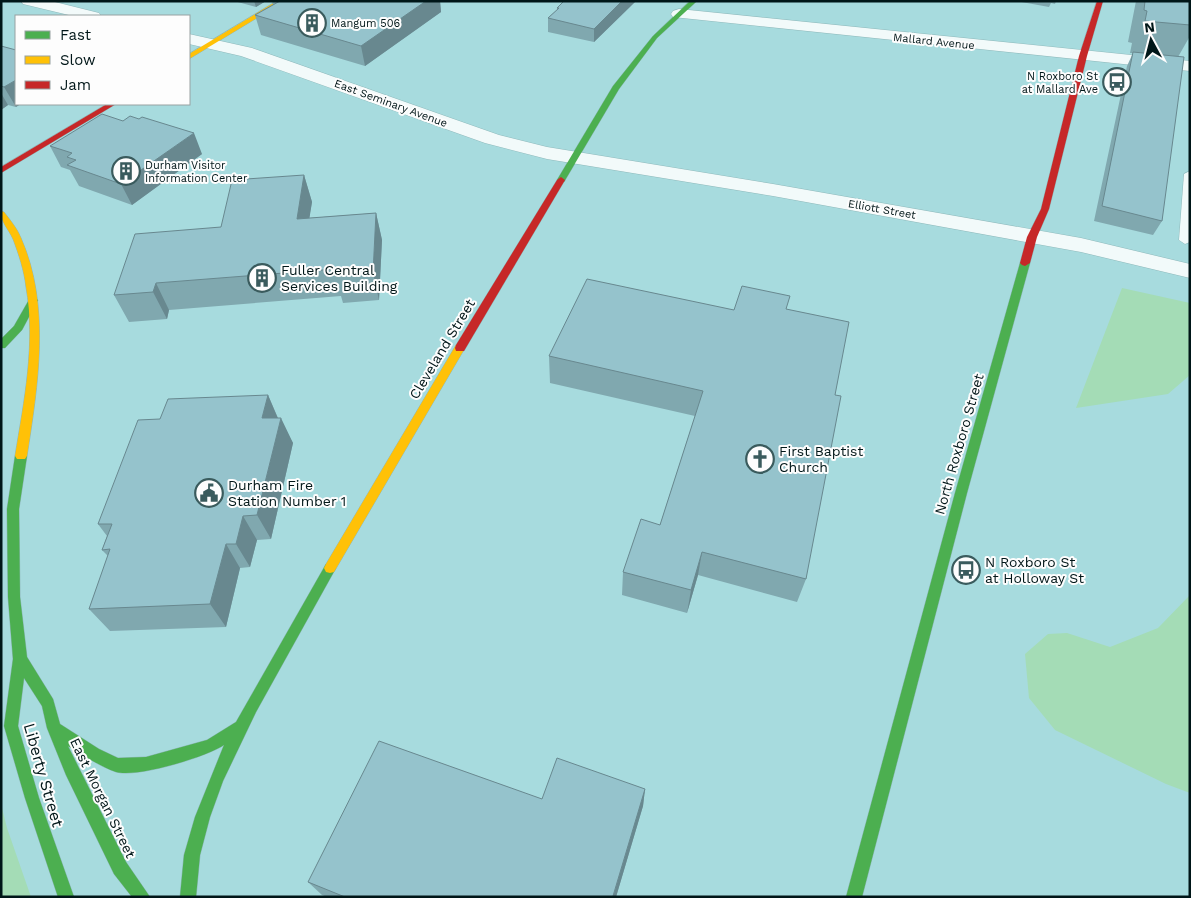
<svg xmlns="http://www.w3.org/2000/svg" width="1191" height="898" font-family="'Work Sans',sans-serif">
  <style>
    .green { fill: #a4dcb6 }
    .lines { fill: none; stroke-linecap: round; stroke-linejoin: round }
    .lane-casing { stroke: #8fb9bb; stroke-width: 1 }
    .street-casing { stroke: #8fb9bb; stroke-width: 1 }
    .fast-casing { stroke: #8fb9bb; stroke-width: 1 }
    .slow-casing { stroke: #8fb9bb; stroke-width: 1 }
    .jam-casing { stroke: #8fb9bb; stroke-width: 1 }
    .lane { fill: #f2fafa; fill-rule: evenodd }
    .street { fill: #f2fafa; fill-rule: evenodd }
    .fast { fill: #4caf50; fill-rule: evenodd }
    .slow { fill: #ffc107; fill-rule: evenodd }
    .jam { fill: #c62828; fill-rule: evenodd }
    .wall { fill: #80a8af }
    .shaded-wall { fill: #68888f }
    .building { fill: #95c3cc; stroke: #68888f }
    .labels { text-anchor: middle; stroke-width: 4; stroke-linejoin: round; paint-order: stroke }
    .far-poi-label { font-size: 11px; fill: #001618; stroke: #fdfdfd; text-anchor: start }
    .far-street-label { font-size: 11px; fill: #001618; stroke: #fdfdfd }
    .poi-label { font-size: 14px; fill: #001618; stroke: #fdfdfd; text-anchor: start }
    .street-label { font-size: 14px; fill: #001618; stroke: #fdfdfd }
    .near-street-label { font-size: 16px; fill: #001618; stroke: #fdfdfd }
  </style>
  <rect width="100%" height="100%" fill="#a7dbde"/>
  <path class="green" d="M1122,288L1190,303V375L1168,394L1076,408Z
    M1190,595V793L1166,784L1055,730L1029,698L1025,654L1048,634L1067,633L1110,647L1158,628Z
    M1,804L7,828L31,897H1Z"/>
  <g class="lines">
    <defs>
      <path id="lane" d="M1190,171V242L1185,244L1179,240L1184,174Z"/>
      <path id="street" d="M21,1H51L99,13L101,16H73L23,4Z
        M679,9L1190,61V71L673,17L671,14L673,11Z
        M189,34L252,48L499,135L547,147L773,184L1081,238L1190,264V278L1081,252L773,196L547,159L485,143L241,56L189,44Z"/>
      <path id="fast" d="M690,1H697L657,38L619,89L564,182H558L557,180L613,86L653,36Z
        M1025,260L1030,263L967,493L862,897H846L955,493L1020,263Z
        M33,297L38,300L22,330L5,348H1V339L14,326L30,298Z
        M21,452L25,453L27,456L19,509L20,597L27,657L53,699L60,724L99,749L118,758L146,757L207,740L236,722L326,564L330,563L334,564L336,568L256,712L223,781L210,817L200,855L196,897H180L184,855L195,817L224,745C206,757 137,778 116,772C99,766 83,755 68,746L126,862L150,897H132L114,874L66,775L47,728L42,706L24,678L18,726L39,798L74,897H58L25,798L4,726L13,659L8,597L7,509L15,456L17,453Z"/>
      <path id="slow" d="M277,1H285L189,59V54Z
        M1,211L4,212C10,220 17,228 21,238C51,306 38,385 27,456L25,459H17L15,456C24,401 36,343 26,287C24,270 19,255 13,239C8,228 1,223 1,211Z
        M460,344L465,348L334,572L330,573L326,572L324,568L326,564L456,345Z"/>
      <path id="jam" d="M1097,1H1103L1087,56L1049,209L1037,237L1030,263L1025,266L1022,265L1020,263L1027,237L1041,209L1079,56Z
        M107,104H116L1,173V167Z
        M561,177L565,180L464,351H456L455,348L456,345L557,180Z"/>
    </defs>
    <use href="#lane" class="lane-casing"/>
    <use href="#street" class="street-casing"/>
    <use href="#fast" class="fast-casing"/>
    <use href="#slow" class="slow-casing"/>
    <use href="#jam" class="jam-casing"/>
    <use href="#lane" class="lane"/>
    <use href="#street" class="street"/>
    <use href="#fast" class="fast"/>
    <use href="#slow" class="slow"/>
    <use href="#jam" class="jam"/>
  </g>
  <path class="wall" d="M234,1H266L256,7Z
    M272,1H440L441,12L365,66L261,35L255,15L273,5Z
    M636,1L594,42L548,32V18L557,10V8Z
    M1016,1H1056L1055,4L1051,3L1049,7Z
    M1136,1H1190V36L1178,57L1162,221L1153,235L1094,221L1127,66L1133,53H1130L1132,43L1128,42Z
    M1,46L16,107L8,105L1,110Z
    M50,146L202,154L132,205L79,186L70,170L61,167Z
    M304,175L312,202L309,218L376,213L382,240L379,300L343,303L341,296L169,310L167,319L129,322L114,295Z
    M786,309L835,395L806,579L797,602L698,575L687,613L622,595L623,572L660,525L695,416L550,383L549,356L734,310Z
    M268,395L278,418L293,443L271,539L257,540L250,567L240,568L226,627L110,631L89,609L108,556L102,550L107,536L98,524Z
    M645,789L643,806L616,897H327L322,895L308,882L542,799Z"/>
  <path class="shaded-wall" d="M254,1H266L256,7Z
    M426,1H440L441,12L365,66L361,46Z
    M622,1H636L594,42V29Z
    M16,80V104H21L16,107L4,87Z
    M1,93L8,105L1,110Z
    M194,133L202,154L132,205L121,184Z
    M304,175L312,202L305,246L297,219Z
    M376,213L382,240L379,300L373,273Z
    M156,283L169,310L167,319L153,292Z
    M268,395L279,421L262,418Z
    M281,418L293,443L271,539L257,515Z
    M243,516L257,540L250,567L236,544Z
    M226,544L240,568L226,627L210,604Z
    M702,552L698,575L687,613L691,590Z
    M645,789L643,806L616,897H613Z"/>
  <path class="building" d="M280,1H426L361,46L255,15Z
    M564,1H622L594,29L548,18L559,8H557Z
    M1145,1H1190V25L1145,21L1147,11L1144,10Z
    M1,46L16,50V80L4,87L1,86Z
    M1133,52L1184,57L1162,221L1102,206Z
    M102,114L123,121L130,116L139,119L142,117L194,133L121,184L67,165L76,160L67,157L72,153L50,146Z
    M304,175L297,219L376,213L373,273L335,276V269L156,283L153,292L114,295L135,234L221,227L232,180Z
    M587,279L734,310L742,286L790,296L786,309L849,322L835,395L841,396L806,579L702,552L691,590L623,572L641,519L660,525L703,391L549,356Z
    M268,395L262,418H281L257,515L243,516L236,544H226L210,604L89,609L110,549L102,550L112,524H98L138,420L160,419L168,399Z
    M379,741L542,799L557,758L645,789L613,896L616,897H345L308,882Z"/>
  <defs>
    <symbol id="building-ring" viewBox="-11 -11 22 22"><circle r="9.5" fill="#fdfdfd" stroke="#3a5b5d" stroke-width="1.5"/><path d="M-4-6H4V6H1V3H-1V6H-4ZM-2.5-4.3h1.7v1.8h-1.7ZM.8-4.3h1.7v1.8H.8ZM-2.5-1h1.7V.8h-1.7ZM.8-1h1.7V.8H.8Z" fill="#3a5b5d"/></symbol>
    <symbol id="bus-ring" viewBox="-11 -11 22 22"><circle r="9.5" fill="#fdfdfd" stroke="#3a5b5d" stroke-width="1.5"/><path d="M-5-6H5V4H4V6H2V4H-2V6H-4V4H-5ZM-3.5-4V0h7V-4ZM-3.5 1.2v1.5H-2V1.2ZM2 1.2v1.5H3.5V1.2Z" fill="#3a5b5d"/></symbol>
    <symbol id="church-ring" viewBox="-11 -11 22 22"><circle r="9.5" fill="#fdfdfd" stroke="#3a5b5d" stroke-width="1.5"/><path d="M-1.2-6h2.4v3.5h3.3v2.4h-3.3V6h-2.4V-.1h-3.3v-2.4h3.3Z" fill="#3a5b5d"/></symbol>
    <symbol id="civic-ring" viewBox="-11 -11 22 22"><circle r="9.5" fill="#fdfdfd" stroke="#3a5b5d" stroke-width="1.5"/><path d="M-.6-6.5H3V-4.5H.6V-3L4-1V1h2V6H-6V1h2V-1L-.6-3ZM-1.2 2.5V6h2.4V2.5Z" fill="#3a5b5d"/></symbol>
  </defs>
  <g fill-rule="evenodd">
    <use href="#building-ring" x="296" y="7" width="32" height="32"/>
    <use href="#bus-ring" x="1101" y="66" width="32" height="32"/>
    <use href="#building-ring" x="110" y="155" width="32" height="32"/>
    <use href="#building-ring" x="246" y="262" width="32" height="32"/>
    <use href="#church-ring" x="744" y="443" width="32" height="32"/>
    <use href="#civic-ring" x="193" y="477" width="32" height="32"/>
    <use href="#bus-ring" x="950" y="554" width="32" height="32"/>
  </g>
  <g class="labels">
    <g class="far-poi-label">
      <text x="331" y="27">Mangum 506</text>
      <text x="1098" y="80" text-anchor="end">N Roxboro St<tspan x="1098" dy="13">at Mallard Ave</tspan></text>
      <text x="145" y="169">Durham Visitor<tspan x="145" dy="13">Information Center</tspan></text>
    </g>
    <g class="far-street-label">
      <text transform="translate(934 41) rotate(6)" y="4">Mallard Avenue</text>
      <text transform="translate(391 103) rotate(20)" y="4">East Seminary Avenue</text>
      <text transform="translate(882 209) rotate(10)" y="4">Elliott Street</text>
    </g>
    <g class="poi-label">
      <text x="281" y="275">Fuller Central<tspan x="281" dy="16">Services Building</tspan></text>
      <text x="779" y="456">First Baptist<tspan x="779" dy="16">Church</tspan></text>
      <text x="228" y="490">Durham Fire<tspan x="228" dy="16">Station Number 1</tspan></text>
      <text x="985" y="567">N Roxboro St<tspan x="985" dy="16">at Holloway St</tspan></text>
    </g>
    <g class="street-label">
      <text transform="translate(442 349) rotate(-59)" y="5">Cleveland Street</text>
      <text transform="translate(959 444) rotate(-74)" y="5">North Roxboro Street</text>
      <text transform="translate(103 798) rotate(64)" y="5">East Morgan Street</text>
    </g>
    <g class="near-street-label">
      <text transform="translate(44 775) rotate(74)" y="6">Liberty Street</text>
    </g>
  </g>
  <rect width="1191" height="898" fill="none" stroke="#001618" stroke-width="5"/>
  <rect x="15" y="15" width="175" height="90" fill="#fdfdfd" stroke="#98a1a1"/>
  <rect x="25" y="31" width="25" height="8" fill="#4caf50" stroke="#98a1a1"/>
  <text x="60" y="40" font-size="15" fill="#001618">Fast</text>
  <rect x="25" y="56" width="25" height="8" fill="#ffc107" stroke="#98a1a1"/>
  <text x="60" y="65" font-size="15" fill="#001618">Slow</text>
  <rect x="25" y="81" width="25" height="8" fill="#c62828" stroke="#98a1a1"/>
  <text x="60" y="90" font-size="15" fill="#001618">Jam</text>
  <g transform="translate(1151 40) rotate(353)" stroke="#fdfdfd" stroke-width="4" paint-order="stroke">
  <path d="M0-4L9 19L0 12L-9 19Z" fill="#001618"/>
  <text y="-8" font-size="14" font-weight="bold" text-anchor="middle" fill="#001618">N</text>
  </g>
</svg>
